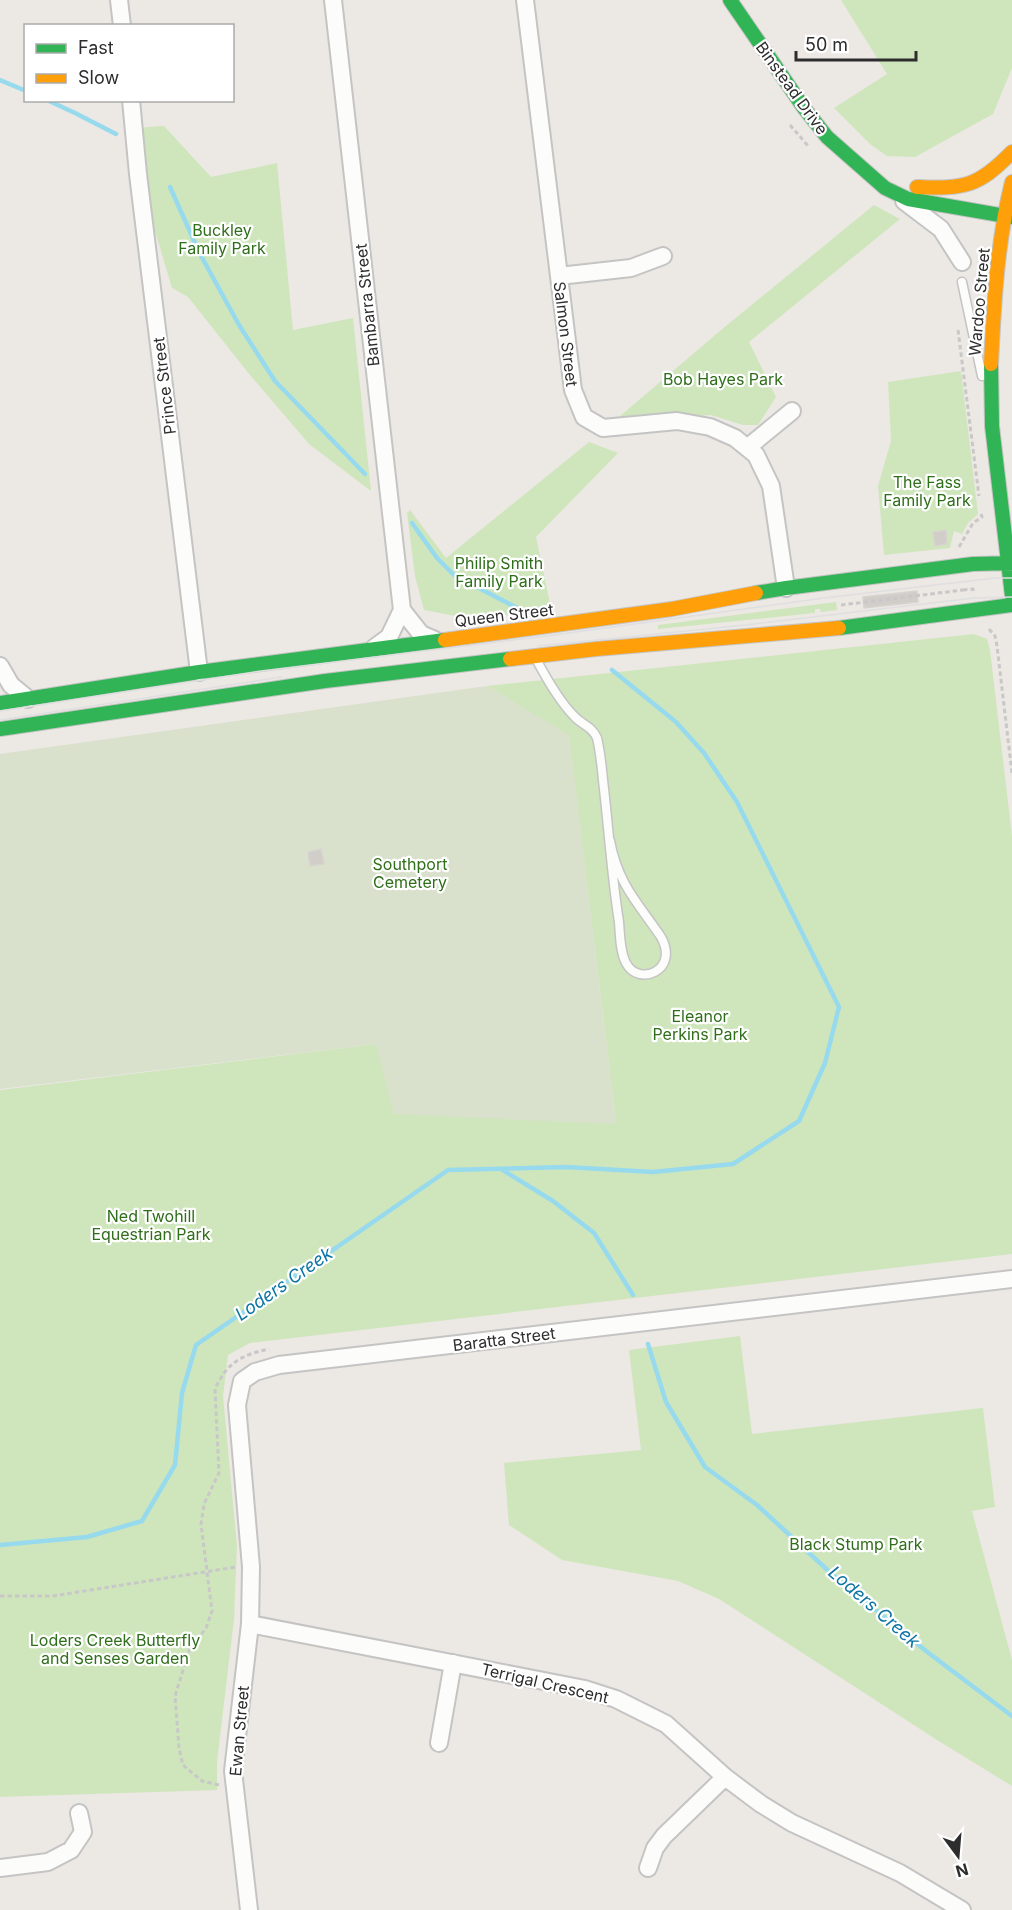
<svg xmlns="http://www.w3.org/2000/svg" width="1012" height="1910" font-family="Inter,sans-serif">
  <style>
    .green { fill: #cfe6bc }
    .cemetery { fill: #d9e0cb }
    .lines { fill: none; stroke-linecap: round; stroke-linejoin: round }
    .stream { stroke: #97daed; stroke-width: 4.5 }
    .building { fill: #d1ceca; stroke: #d7d4d0; stroke-width: 1.5 }
    .lane-casing { stroke: #c5c4c4; stroke-width: 11 }
    .street-casing { stroke: #c5c4c4; stroke-width: 20 }
    .fast-casing { stroke: #c5c4c4; stroke-width: 16 }
    .slow-casing { stroke: #c5c4c4; stroke-width: 16 }
    .path { stroke: #c8c8c8; stroke-width: 3; stroke-dasharray: 4.5 3; stroke-linecap: butt }
    .lane { stroke: #fcfcfb; stroke-width: 8 }
    .street { stroke: #fcfcfb; stroke-width: 16 }
    .fast { stroke: #30b455; stroke-width: 14 }
    .slow { stroke: #ff9f0a; stroke-width: 14 }
    .tram { stroke: #dfdfe1; stroke-width: 1.5 }
    .labels { text-anchor: middle; stroke-width: 4.5; stroke-linejoin: round; paint-order: stroke }
    .street-label { font-size: 16px; fill: #2d2d2d; stroke: #fff }
    .park-label { font-size: 16px; fill: #2f6e1a; stroke: #fff }
    .water-label { font-size: 18px; font-style: italic; fill: #0c75a3; stroke: #fff }
  </style>
  <rect width="100%" height="100%" fill="#ece8e4"/>
  <path class="green" d="M841,0H1012V68L993,114L915,157L887,156L870,144L834,108L887,74Z
    M164,126L211,177L277,163L293,330L353,318L371,491L309,444L250,375L188,297L172,288L138,174L135,128Z
    M874,205L900,219L749,342L776,397L758,425H743L711,415L648,419L619,417L721,330Z
    M961,371L978,514L968,523L962,534L954,531L950,548L884,555L878,486L891,441L888,382Z
    M589,442L618,453L536,537L551,608L499,616L461,617L424,610L415,576L407,513L410,510L446,558Z
    M836,602L837,610L821,612L820,609H815V613L658,629V625Z
    M974,634L987,639L990,650L1012,836V1254L250,1343L228,1355L223,1396L237,1546L234,1619L217,1762V1790L0,1797V1090L376,1044L616,1123L569,736L487,686Z
    M740,1336L752,1434L983,1408L995,1507L972,1511L1012,1660V1786L937,1740L719,1599L678,1581L562,1560L509,1525L504,1463L641,1450L629,1350Z"/>
  <path class="cemetery" d="M487,686L569,735L616,1124L394,1114L376,1044L0,1089V754Z"/>
  <g class="lines">
    <path class="stream" d="M0,80L26,91
      M47,100L75,113L116,134
      M170,187L200,254L239,325L275,381L365,474
      M412,523L437,558L454,575L519,609
      M501,1169L553,1201L594,1233L633,1295
      M648,1344L666,1402L705,1467L757,1505L834,1576L926,1651L1012,1716
      M0,1545L87,1537L142,1521L175,1465L182,1393L196,1345L448,1170L566,1167L653,1172L733,1164L799,1121L825,1063L839,1007L737,802L704,753L676,722L612,670"/>
  </g>
  <path class="building" d="M946,530L947,544L935,546L933,532Z
    M917,591L918,602L864,608L863,597Z
    M321,849L324,864L310,866L308,852Z"/>
  <g class="lines">
    <defs>
      <path id="lane" d="M962,282L982,376
        M535,657C545,676 559,701 574,716C582,725 592,726 597,738C601,754 602,772 604,789C609,833 612,878 619,922C620,934 620,952 626,963C638,987 680,971 661,937C638,903 618,884 610,841"/>
      <path id="street" d="M119,0L122,26
        M333,0L402,610L389,637L374,648
        M525,0L573,390L584,417L603,428L677,421L710,427L735,438L756,455L771,486L786,588
        M131,100L138,174L199,672
        M904,201L941,229L962,262
        M559,276L631,268L663,256
        M747,448L792,411
        M402,610L421,634L435,640
        M0,666L11,685L28,699
        M250,1624L585,1689L616,1699L666,1724L725,1777L761,1804L792,1823L900,1873L962,1910
        M439,1743L453,1663
        M0,1868L48,1862L71,1850L83,1832L79,1813
        M648,1868L655,1848L664,1836L725,1777
        M249,1910L233,1771L250,1624L251,1567L237,1405L242,1381L255,1372L279,1365L1012,1279"/>
      <path id="fast" d="M730,0L804,108L827,137L885,188L908,199L1012,217
        M991,364L992,426L1012,596
        M756,593L786,588L973,564L1012,563
        M839,628L1012,605
        M0,703L199,672L445,640
        M0,729L325,681L510,659"/>
      <path id="slow" d="M917,187C964,189 978,187 1012,152
        M991,364C994,303 997,242 1012,182
        M445,640L672,609L756,593
        M510,659L596,649L839,628"/>
    </defs>
    <use href="#lane" class="lane-casing"/>
    <use href="#street" class="street-casing"/>
    <use href="#fast" class="fast-casing"/>
    <use href="#slow" class="slow-casing"/>
    <path class="path" d="M790,125L809,147
      M958,330L979,496
      M959,547L973,523L982,517L981,514
      M963,590L973,589V594
      M841,605L963,590
      M989,629L995,636L997,646L1012,773
      M0,1596H53L236,1567
      M219,1785L202,1781L183,1765L179,1748L175,1696L189,1651L206,1628L212,1611L201,1524L204,1504L219,1473L215,1389C227,1362 242,1355 269,1349"/>
    <use href="#lane" class="lane"/>
    <use href="#street" class="street"/>
    <use href="#fast" class="fast"/>
    <use href="#slow" class="slow"/>
    <path class="tram" d="M538,646L746,625L974,598L1012,597
      M0,711L261,671L554,635L824,598L995,578H1012
      M0,720L282,677"/>
  </g>
  <g class="labels">
    <g class="street-label">
      <text transform="translate(792 88) rotate(54)" y="6">Binstead Drive</text>
      <text transform="translate(979 302) rotate(-85)" y="6">Wardoo Street</text>
      <text transform="translate(367 305) rotate(-96)" y="6">Bambarra Street</text>
      <text transform="translate(566 334) rotate(83)" y="6">Salmon Street</text>
      <text transform="translate(164 386) rotate(-97)" y="6">Prince Street</text>
      <text transform="translate(504 615) rotate(-7)" y="6">Queen Street</text>
      <text transform="translate(504 1339) rotate(-7)" y="6">Baratta Street</text>
      <text transform="translate(545 1683) rotate(13)" y="6">Terrigal Crescent</text>
      <text transform="translate(239 1731) rotate(-85)" y="6">Ewan Street</text>
    </g>
    <g class="park-label">
      <text x="222" y="236">Buckley<tspan x="222" dy="18">Family Park</tspan></text>
      <text x="723" y="385">Bob Hayes Park</text>
      <text x="927" y="488">The Fass<tspan x="927" dy="18">Family Park</tspan></text>
      <text x="499" y="569">Philip Smith<tspan x="499" dy="18">Family Park</tspan></text>
      <text x="410" y="870">Southport<tspan x="410" dy="18">Cemetery</tspan></text>
      <text x="700" y="1022">Eleanor<tspan x="700" dy="18">Perkins Park</tspan></text>
      <text x="151" y="1222">Ned Twohill<tspan x="151" dy="18">Equestrian Park</tspan></text>
      <text x="856" y="1550">Black Stump Park</text>
      <text x="115" y="1646">Loders Creek Butterfly<tspan x="115" dy="18">and Senses Garden</tspan></text>
    </g>
    <g class="water-label">
      <text transform="translate(284 1284) rotate(-35)" y="6">Loders Creek</text>
      <text transform="translate(874 1607) rotate(41)" y="6">Loders Creek</text>
    </g>
  </g>
  <rect x="24" y="24" width="210" height="78" fill="#ffffff" stroke="#ababab" stroke-width="1.5"/>
  <rect x="36" y="44" width="30" height="9" fill="#30b455" stroke="#ababab" stroke-width="1.5"/>
  <text x="78" y="54" font-size="18" fill="#2d2d2d">Fast</text>
  <rect x="36" y="74" width="30" height="9" fill="#ff9f0a" stroke="#ababab" stroke-width="1.5"/>
  <text x="78" y="84" font-size="18" fill="#2d2d2d">Slow</text>
  <g transform="translate(958 1856) rotate(164)" stroke="#ffffff" stroke-width="4.5" paint-order="stroke">
  <path d="M0-4.5L10 22L0 15L-10 22Z" fill="#2d2d2d"/>
  <text y="-9" font-size="16" font-weight="bold" text-anchor="middle" fill="#2d2d2d">N</text>
  </g>
  <path d="M796 51v9h120v-9" fill="none" stroke="#2d2d2d" stroke-width="3"/>
  <text x="805" y="51" font-size="18" fill="#2d2d2d" stroke="#ffffff" stroke-width="4.5" paint-order="stroke">50 m</text>
</svg>
